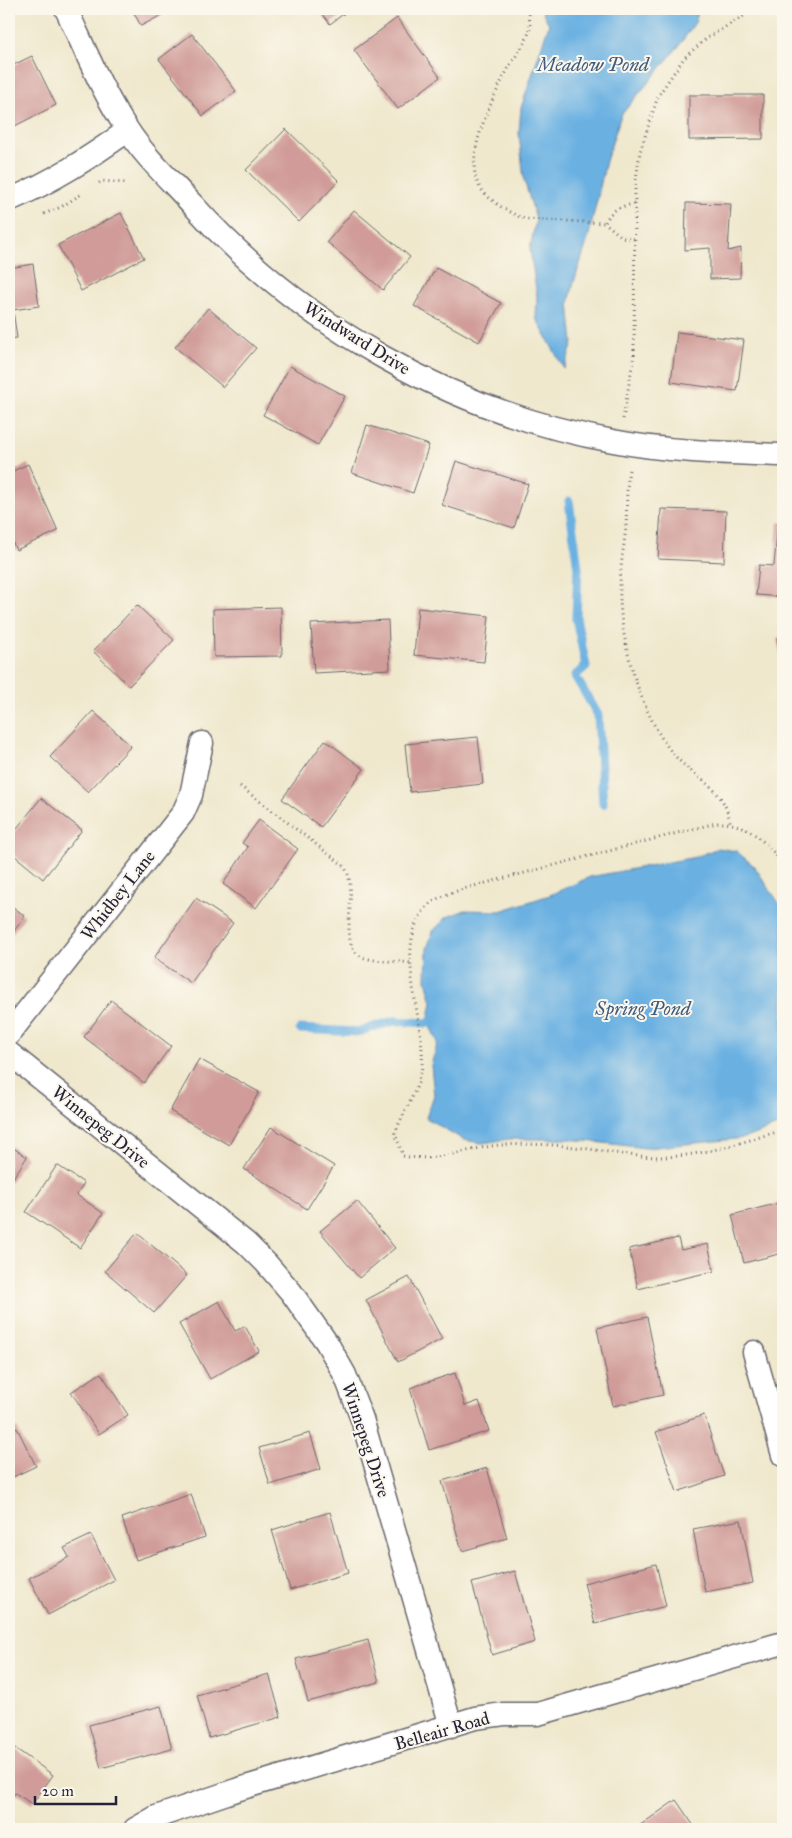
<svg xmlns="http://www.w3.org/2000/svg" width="792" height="1838" font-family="'IM FELL Great Primer',serif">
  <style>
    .water { fill: #6bb1e2; stroke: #466a8e }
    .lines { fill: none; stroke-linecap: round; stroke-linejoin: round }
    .stream { stroke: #6bb1e2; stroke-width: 9 }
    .building { fill: #d09b98 }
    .street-casing { stroke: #6a676e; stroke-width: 25 }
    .path { stroke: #6a676e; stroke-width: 3; stroke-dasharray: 1 4; stroke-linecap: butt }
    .street { stroke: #fff; stroke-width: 22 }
    .labels { text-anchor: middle; stroke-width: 4; stroke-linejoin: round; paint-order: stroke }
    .street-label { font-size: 18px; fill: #22223b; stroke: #fbf7ec }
    .water-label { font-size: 19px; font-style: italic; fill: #3f5b7e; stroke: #fbf7ec }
  </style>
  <rect width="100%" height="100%" fill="#fbf7ec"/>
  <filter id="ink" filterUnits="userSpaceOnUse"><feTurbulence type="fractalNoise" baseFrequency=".02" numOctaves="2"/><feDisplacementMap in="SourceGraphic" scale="10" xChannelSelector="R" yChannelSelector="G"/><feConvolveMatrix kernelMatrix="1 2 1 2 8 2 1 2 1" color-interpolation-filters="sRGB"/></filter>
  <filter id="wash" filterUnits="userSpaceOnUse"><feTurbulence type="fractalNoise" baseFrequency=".0096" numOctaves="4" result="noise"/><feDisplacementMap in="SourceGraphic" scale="20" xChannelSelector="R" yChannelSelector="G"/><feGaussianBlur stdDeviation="1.12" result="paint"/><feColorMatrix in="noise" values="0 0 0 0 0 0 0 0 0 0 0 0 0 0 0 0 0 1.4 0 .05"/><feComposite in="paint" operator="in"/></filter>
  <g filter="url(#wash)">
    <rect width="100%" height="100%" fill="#efe8cd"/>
    <path class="water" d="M541,9H698L696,21L678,47L621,115L606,161L588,239L574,282L569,303L573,343L564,369L536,318L537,296L530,249L536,219L524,180L519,133L521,108L549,24Z
      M718,848L736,851L754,866L783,909V1124L745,1138L646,1148L569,1139H509L482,1143L464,1140L426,1118L434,1095L431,1065L438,1042L428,1023L432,1002L426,980L427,949L433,931L447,917L465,910L500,911L550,895L590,877L696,857Z"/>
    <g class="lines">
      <path class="stream" d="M569,501L578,568L576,618L586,666L575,676L598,715L603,804
        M300,1029L357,1032L394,1021L428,1023"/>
    </g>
    <g id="blocks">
      <path class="building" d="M132,9H173L141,26Z
        M318,9H350L330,24Z
        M397,18L440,77L398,109L354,50Z
        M192,34L236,91L203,116L159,59Z
        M32,56L56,105L9,129V67Z
        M689,95H763V139L689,140Z
        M286,129L339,181L299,222L246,170Z
        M686,203L731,204L728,251L741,248L740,278L710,279V248L685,250Z
        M354,210L410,257L383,290L327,242Z
        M121,213L144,258L81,291L58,245Z
        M33,264L39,306L13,310L17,338L9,339V268Z
        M436,268L501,303L479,342L414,306Z
        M208,308L256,348L223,387L175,347Z
        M677,332L744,340L737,391L671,382Z
        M290,366L345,396L318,445L263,415Z
        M367,425L429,445L413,493L352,473Z
        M456,461L528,484L514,528L442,505Z
        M28,464L58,531L16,550L9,534V473Z
        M661,509L726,511L724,562L658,559Z
        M778,522L783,523V597L756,595L759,565L774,566Z
        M137,605L174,640L129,686L93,651Z
        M281,607L282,656L214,657L213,609Z
        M418,608L489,616L484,662L414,655Z
        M388,620L390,669L314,673L311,624Z
        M783,637V663H782L777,638Z
        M93,711L131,746L88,792L50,757Z
        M478,737L483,784L410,792L405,744Z
        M325,740L364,769L321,827L282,799Z
        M41,798L82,830L43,879L9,851V838Z
        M259,820L298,849L256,908L223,884L248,847L242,843Z
        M196,898L233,923L191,983L154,958Z
        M9,904L25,916L9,938Z
        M111,1000L171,1046L144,1083L84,1037Z
        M199,1059L259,1092L229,1145L170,1111Z
        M271,1127L334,1166L307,1209L244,1169Z
        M9,1145L27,1157L9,1184Z
        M57,1165L84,1183L77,1195L103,1213L80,1248L26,1212Z
        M357,1201L395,1248L359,1278L320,1231Z
        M783,1202V1253L744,1263L732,1215Z
        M137,1233L187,1275L154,1313L105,1271Z
        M678,1238L681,1250L708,1244L714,1271L638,1289L629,1249Z
        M409,1277L442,1339L398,1362L366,1300Z
        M219,1301L235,1331L245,1326L259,1351L210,1379L179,1324Z
        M647,1317L663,1395L613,1406L597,1328Z
        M101,1373L128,1415L99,1434L71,1392Z
        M455,1373L465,1406L479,1401L489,1431L429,1450L410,1388Z
        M704,1415L724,1476L677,1492L656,1432Z
        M17,1428L36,1466L9,1479V1433Z
        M310,1433L321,1469L270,1485L259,1448Z
        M487,1468L507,1538L462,1551L442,1481Z
        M191,1494L205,1537L136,1560L122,1518Z
        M330,1512L348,1573L290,1590L272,1530Z
        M741,1520L753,1583L705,1592L693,1529Z
        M91,1535L114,1580L48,1615L29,1578L69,1557L64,1548Z
        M656,1564L666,1606L595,1624L584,1583Z
        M515,1571L535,1642L492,1655L472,1583Z
        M368,1640L379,1682L308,1702L296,1659Z
        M269,1674L281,1717L209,1738L197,1695Z
        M161,1706L172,1749L101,1768L89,1725Z
        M9,1744L53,1775L32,1804L15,1793L9,1802Z
        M676,1800L696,1829H641L639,1826Z"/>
    </g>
  </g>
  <g filter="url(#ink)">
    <use href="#blocks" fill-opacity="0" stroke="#6a676e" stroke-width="1"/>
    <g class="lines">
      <defs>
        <path id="street" d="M66,9C85,49 102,92 127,129C145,157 170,180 192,204C301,325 452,412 613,441C669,452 726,453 783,455
          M9,200C52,182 89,158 127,131
          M9,1034L183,813L191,795L202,743
          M9,1053L246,1243L266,1263L291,1292L327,1343L345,1375L362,1419L451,1726
          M754,1352L783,1455
          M135,1829L156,1817L236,1790L475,1718L504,1714H538L783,1643"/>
      </defs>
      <use href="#street" class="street-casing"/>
      <path class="path" d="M529,9C529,15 530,22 530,28C527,44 515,55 508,69C494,95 460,161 481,189C491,202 509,213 525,219L605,223
        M99,183L102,181L125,183
        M44,214L61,207L83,193
        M634,239L622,237L605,223C611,209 621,206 635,204
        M623,419L634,355L635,187L640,152L658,96L684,58L707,38L750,12L783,13
        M629,470C626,488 627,508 626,526C624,547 620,567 620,587C618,637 642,720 676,757C698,781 724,787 730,822
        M240,786L343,865C364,891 330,952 369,959C383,962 398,961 412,963
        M783,864C765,841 746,821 716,823L463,889C452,893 438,896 429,905C390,941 426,1020 422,1066C419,1090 403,1112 395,1133L403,1156C436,1163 468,1148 500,1145C521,1144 545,1144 565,1146C597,1149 628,1157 660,1157C684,1157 712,1151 736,1144C752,1140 766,1134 783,1131"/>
      <use href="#street" class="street"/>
    </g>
  </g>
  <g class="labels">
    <g class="street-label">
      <text transform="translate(357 338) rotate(32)" y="6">Windward Drive</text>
      <text transform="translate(118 895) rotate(-52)" y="6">Whidbey Lane</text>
      <text transform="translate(101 1127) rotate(39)" y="6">Winnepeg Drive</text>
      <text transform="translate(366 1440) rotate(72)" y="6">Winnepeg Drive</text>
      <text transform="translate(442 1731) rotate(-16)" y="6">Belleair Road</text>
    </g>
    <g class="water-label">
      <text x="593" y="71">Meadow Pond</text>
      <text x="643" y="1015">Spring Pond</text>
    </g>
  </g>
  <rect width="792" height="1838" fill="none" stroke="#fbf7ec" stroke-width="30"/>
  <path d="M35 1796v8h81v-8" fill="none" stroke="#22223b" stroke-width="2.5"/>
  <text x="42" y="1796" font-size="15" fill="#22223b" stroke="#fbf7ec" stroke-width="4" paint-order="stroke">20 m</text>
</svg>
